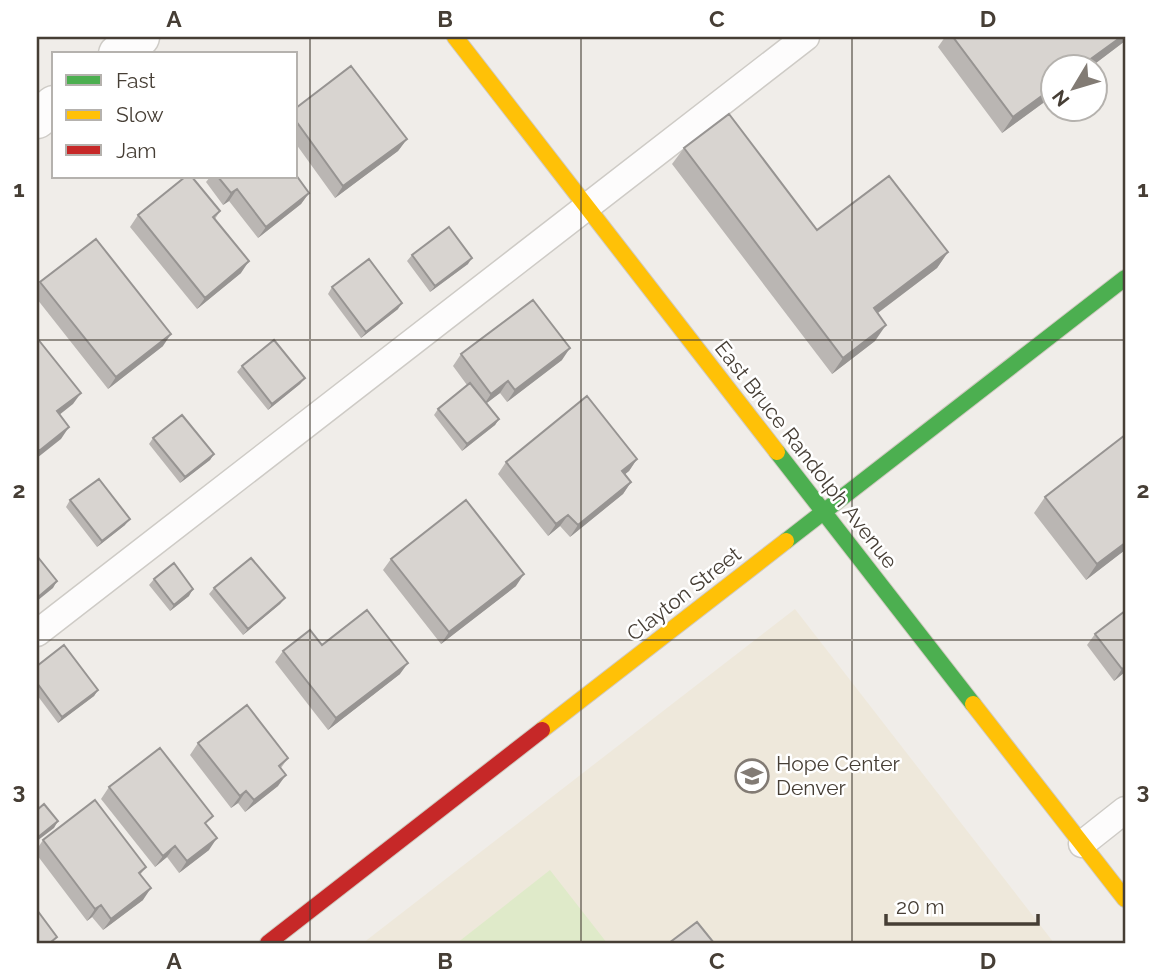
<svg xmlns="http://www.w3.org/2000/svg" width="1162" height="980" font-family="Raleway,sans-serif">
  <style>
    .education { fill: #eee8db }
    .green { fill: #dfeac9 }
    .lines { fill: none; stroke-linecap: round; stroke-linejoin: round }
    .lane-casing { stroke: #cecbc6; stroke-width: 29 }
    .street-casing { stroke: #cecbc6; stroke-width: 41 }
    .fast-casing { stroke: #d0cac0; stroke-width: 18 }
    .slow-casing { stroke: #d0cac0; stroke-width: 18 }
    .jam-casing { stroke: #d0cac0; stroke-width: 18 }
    .lane { stroke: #fdfcfc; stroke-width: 26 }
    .street { stroke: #fdfcfc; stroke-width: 38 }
    .fast { stroke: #4caf50; stroke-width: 16 }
    .slow { stroke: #ffc107; stroke-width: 16 }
    .jam { stroke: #c62828; stroke-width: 16 }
    .wall { fill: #bab6b3 }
    .shaded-wall { fill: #979492 }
    .building { fill: #d8d4d0; stroke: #979492; stroke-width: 2 }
    .grid { fill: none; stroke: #463e35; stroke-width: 2; stroke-opacity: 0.55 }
    .labels { text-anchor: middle; stroke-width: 5; stroke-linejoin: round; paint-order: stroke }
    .street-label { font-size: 21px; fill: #463e35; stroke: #fff }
    .poi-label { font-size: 21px; fill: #463e35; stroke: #fff; text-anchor: start }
    .neatline { fill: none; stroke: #463e35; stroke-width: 2.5 }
    .grid-label { font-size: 23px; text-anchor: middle; font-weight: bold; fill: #463e35 }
  </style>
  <rect width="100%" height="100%" fill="#f0ede9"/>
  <path class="education" d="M795,609L1054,943H363Z"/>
  <path class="green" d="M550,870L607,943H457Z"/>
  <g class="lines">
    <defs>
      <path id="lane" d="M37,633L806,37
        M1082,844L1125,810"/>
      <path id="street" d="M118,54L140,37
        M37,119L54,105"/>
      <path id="fast" d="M777,452L973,704
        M786,541L1125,278"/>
      <path id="slow" d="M455,37L777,452
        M973,704L1125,899
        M542,730L786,541"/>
      <path id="jam" d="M268,943L542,730"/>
    </defs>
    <use href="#lane" class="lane-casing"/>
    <use href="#street" class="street-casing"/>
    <use href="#fast" class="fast-casing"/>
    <use href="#slow" class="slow-casing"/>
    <use href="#jam" class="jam-casing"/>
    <use href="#lane" class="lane"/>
    <use href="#street" class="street"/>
    <use href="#fast" class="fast"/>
    <use href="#slow" class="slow"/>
    <use href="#jam" class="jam"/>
  </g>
  <path class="wall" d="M945,37H1125V41L1092,66H1054V95L1002,133L938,47Z
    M296,108L407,139L398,151L335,198L296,144Z
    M684,148L817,230L948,252L937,268L878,313L875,341L832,374L672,164Z
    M210,177H296L309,193L301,204L258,238L229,201L223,205L206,182Z
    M220,211L215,219L241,273L197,309L130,227L138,215Z
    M412,255L468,264L430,292L407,261Z
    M40,282L163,346L108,389L37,299V287Z
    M332,287L398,309L361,338L328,294Z
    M461,354L562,360L507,402L500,393L486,403L499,419L495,425L462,451L434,415L438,409L467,385L453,366Z
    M242,366L305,378L300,384L268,410L237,372Z
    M153,438L214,454L210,460L180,483L149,444Z
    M637,459L629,471L625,474L631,482L623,494L570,537L560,526L548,536L498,474L506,462Z
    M1045,497L1125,550L1086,580L1034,513Z
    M70,500L125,525L97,547L66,507Z
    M391,559L516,586L441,644L383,570Z
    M154,579L189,596L170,611L149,585Z
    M214,588L285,598L280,604L243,635L209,594Z
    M1125,611V672L1114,681L1087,645L1095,634Z
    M322,645L400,674L328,730L275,662L283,651Z
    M37,666L98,690L94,696L58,723L37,695Z
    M198,743L288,758L281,768L278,786L245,812L238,803L231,808L190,755Z
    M109,787L209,850L179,873L167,857L155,867L101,799Z
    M43,840L146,867L140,875L143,900L103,930L92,917L87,921L37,855V849Z"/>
  <path class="shaded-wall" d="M1121,37H1125V41L1092,66H1081Z
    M1054,87V95L1002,133L1013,117Z
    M407,139L398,151L335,198L343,186Z
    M237,189L229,201L223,205L231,193Z
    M309,193L301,204L258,238L266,227Z
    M948,252L937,268L863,324L874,308Z
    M472,258L468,264L430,292L435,286Z
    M249,261L241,273L197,309L205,298Z
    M402,303L398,309L361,338L366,332Z
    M886,325L875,341L832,374L843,358Z
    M171,334L163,346L108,389L116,377Z
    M570,348L562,360L507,402L515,390Z
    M305,378L300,384L268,410L272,404Z
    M508,381L500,393L483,406L491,394Z
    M81,393L73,404L49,423L57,411Z
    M499,419L495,425L462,451L467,444Z
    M69,427L61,439L37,458V455L39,451Z
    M214,454L210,460L180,483L185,477Z
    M637,459L629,471L614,483L622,471Z
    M631,482L623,494L570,537L578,525Z
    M568,515L560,526L548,536L556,524Z
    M130,519L125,525L97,547L102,541Z
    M1125,543V550L1086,580L1097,564Z
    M524,574L516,586L441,644L449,632Z
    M57,581L53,588L37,601V598Z
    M193,589L189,596L170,611L174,605Z
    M285,598L280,604L243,635L248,629Z
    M408,663L400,674L328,730L336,718Z
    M1125,667V672L1114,681L1122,669Z
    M98,690L94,696L58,723L62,717Z
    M286,775L278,786L245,812L254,800Z
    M246,791L238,803L231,808L240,796Z
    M58,821L54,828L37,841V838Z
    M217,838L209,850L179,873L187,861Z
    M175,846L167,857L155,867L163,856Z
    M151,888L143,900L103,930L111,919Z
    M101,905L92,917L87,921L95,909Z"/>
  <path class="building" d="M953,37H1121L1081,66H1054V87L1013,117Z
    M351,66L407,139L343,186L296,121V108Z
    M729,114L817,230L889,176L948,252L874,308L886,325L843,358L684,148Z
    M296,175L309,193L266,227L237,189L231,193L218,177H296Z
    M185,177H192L220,211L213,217L249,261L205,298L138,215Z
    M449,227L472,258L435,286L412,255Z
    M96,239L171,334L116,377L40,282Z
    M369,259L402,303L366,332L332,287Z
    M533,300L570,348L515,390L508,381L491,394L461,354Z
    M37,338L81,393L57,411L69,427L39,451L37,447Z
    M274,340L305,378L272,404L242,366Z
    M470,383L499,419L467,444L438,409Z
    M587,396L637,459L622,471L631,482L578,525L568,515L556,524L506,462Z
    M182,415L214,454L185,477L153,438Z
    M1125,435V543L1097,564L1045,497Z
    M99,479L130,519L102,541L70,500Z
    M466,500L524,574L449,632L391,559Z
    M37,556L57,581L37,598Z
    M251,558L285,598L248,629L214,588Z
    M174,563L193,589L174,605L154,579Z
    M367,610L408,663L336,718L283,651L310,630L322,645Z
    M1125,611V667L1122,669L1095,634Z
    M64,645L98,690L62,717L37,683V666Z
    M247,705L288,758L279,766L286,775L254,800L246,791L240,796L198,743Z
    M160,748L213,816L205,823L217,838L187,861L175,846L163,856L109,787Z
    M95,800L146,867L139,873L151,888L111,919L101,905L95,909L43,840Z
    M44,804L58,821L37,838V810Z
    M37,910L57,937L51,942V943H37Z
    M697,922L714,943H669Z"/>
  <path class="grid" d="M310,37V943M581,37V943M852,37V943M37,340H1125M37,640H1125"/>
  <defs>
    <symbol id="school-ring" viewBox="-11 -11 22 22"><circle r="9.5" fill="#fff" stroke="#827b74" stroke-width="1.5"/><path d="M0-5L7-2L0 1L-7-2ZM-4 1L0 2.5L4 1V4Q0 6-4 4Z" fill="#827b74"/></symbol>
  </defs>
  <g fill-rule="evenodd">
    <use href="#school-ring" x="733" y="757" width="38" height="38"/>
  </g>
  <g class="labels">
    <g class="street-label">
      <text transform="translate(806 455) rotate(52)" y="7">East Bruce Randolph Avenue</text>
      <text transform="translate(684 594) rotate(-38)" y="7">Clayton Street</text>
    </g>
    <g class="poi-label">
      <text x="776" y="771">Hope Center<tspan x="776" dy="24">Denver</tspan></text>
    </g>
  </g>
  <rect width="1162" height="980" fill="none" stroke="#ffffff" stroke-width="77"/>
  <rect x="52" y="52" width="245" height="126" fill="#ffffff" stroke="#b5b2ae" stroke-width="2"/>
  <rect x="66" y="75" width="35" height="10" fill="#4caf50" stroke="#b5b2ae" stroke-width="2"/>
  <text x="116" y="88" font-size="21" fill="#463e35">Fast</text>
  <rect x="66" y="110" width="35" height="10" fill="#ffc107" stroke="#b5b2ae" stroke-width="2"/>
  <text x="116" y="122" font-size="21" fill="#463e35">Slow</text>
  <rect x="66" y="145" width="35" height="10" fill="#c62828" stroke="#b5b2ae" stroke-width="2"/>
  <text x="116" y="158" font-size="21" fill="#463e35">Jam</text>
  <g transform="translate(1074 88) rotate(232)"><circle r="33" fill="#ffffff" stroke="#b5b2ae" stroke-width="2"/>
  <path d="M0-5L12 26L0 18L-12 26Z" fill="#827b74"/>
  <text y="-10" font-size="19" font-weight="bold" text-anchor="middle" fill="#463e35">N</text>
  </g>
  <path d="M886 914v10h152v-10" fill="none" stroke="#463e35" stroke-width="3.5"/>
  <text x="896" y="914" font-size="21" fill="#463e35" stroke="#ffffff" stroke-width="5" paint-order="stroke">20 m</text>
  <rect x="38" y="38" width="1086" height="904" class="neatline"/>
  <g class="grid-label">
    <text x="174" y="27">A</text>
    <text x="445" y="27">B</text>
    <text x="717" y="27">C</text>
    <text x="988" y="27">D</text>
    <text x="19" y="197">1</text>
    <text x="1143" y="197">1</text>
    <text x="19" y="498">2</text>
    <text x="1143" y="498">2</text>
    <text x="19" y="799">3</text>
    <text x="1143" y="799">3</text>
    <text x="174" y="969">A</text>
    <text x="445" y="969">B</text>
    <text x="717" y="969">C</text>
    <text x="988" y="969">D</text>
  </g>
</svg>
